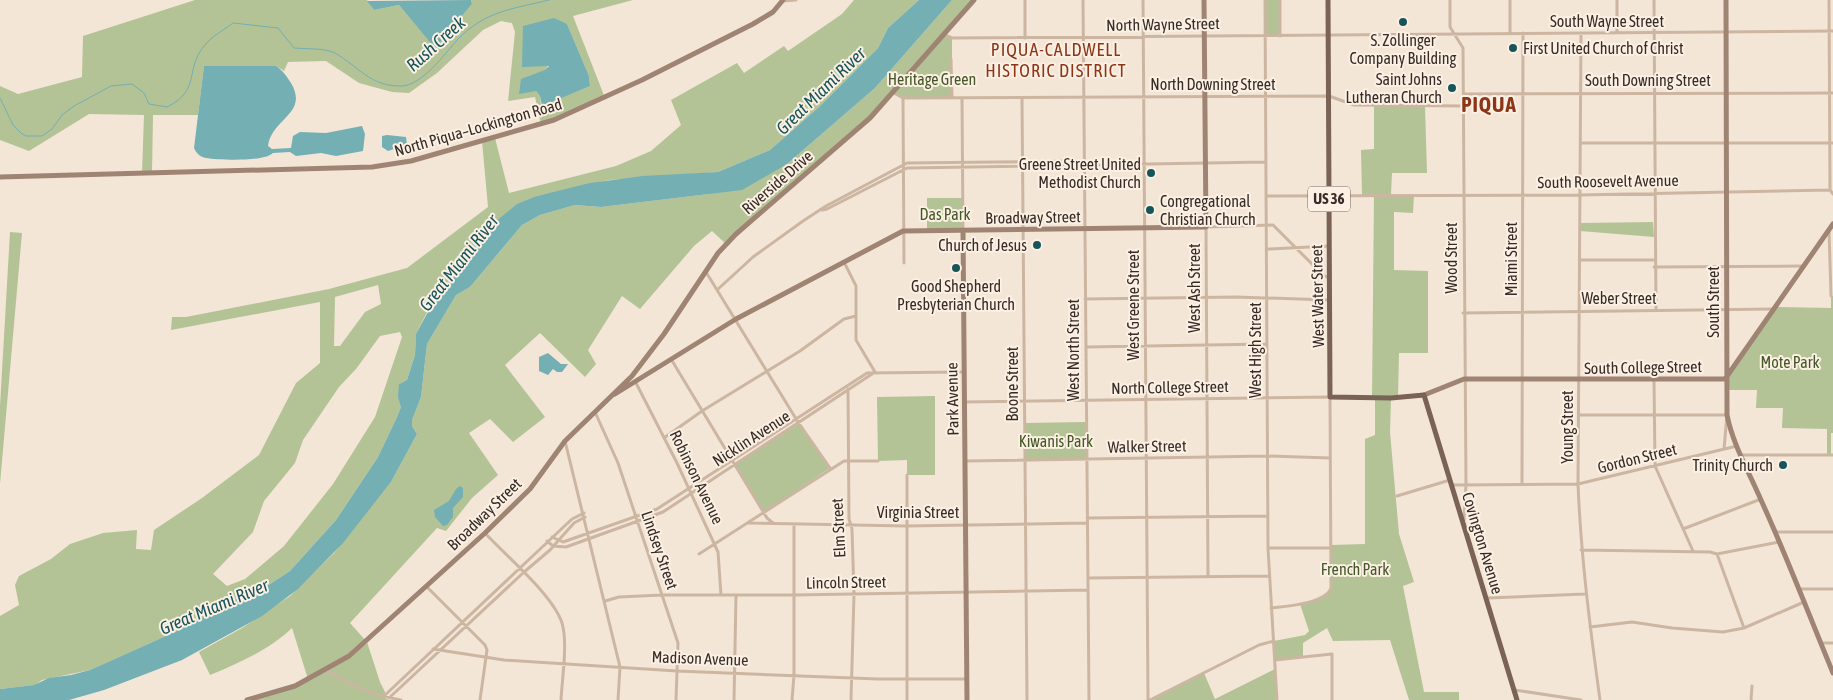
<svg xmlns="http://www.w3.org/2000/svg" width="1833" height="700" font-family="'Asap Condensed',sans-serif">
  <style>
    .green { fill: #b3c396; fill-rule: evenodd }
    .water { fill: #73afb3 }
    .lines { fill: none; stroke-linecap: round; stroke-linejoin: round }
    .stream { stroke: #73afb3; stroke-width: 1 }
    .street { stroke: #ccb6a2; stroke-width: 3 }
    .secondary { stroke: #a08473; stroke-width: 5 }
    .primary { stroke: #7a6254; stroke-width: 5 }
    .poi-dot { fill: #17555b; stroke: #fbf0e3; stroke-width: 2 }
    .labels { text-anchor: middle; stroke-width: 4; stroke-linejoin: round; paint-order: stroke }
    .shield { fill: #fbf0e3; stroke: #71665e; stroke-width: 1 }
    .shield-label { font-size: 15px; font-weight: bold; fill: #362b25 }
    .street-label { font-size: 16px; fill: #362b25; stroke: #fbf0e3 }
    .poi-label { font-size: 16px; fill: #362b25; stroke: #fbf0e3; text-anchor: end }
    .park-label { font-size: 16px; fill: #445727; stroke: #fbf0e3 }
    .water-label { font-size: 18px; font-style: italic; fill: #17555b; stroke: #fbf0e3 }
    .neighbourhood-label { font-size: 18px; letter-spacing: 1px; fill: #8c3517; stroke: #fbf0e3 }
    .district-label { font-size: 21px; font-weight: bold; letter-spacing: 1px; fill: #8c3517; stroke: #fbf0e3 }
  </style>
  <rect width="100%" height="100%" fill="#f3e6d7"/>
  <path class="green" d="M195,0H367L374,10L399,5L435,47L472,4L471,0H633L573,16L605,98L541,124L535,97L508,101L515,32L512,23L501,21L483,30L437,73L409,93L392,92L359,83L326,61L288,62L284,71L276,66H204L198,115H153L152,173H142L144,115L89,114L29,151L0,140V86L18,94L82,77L83,36ZM567,24L589,76L590,86L541,105L540,96L536,91Z
    M854,0H919L888,28L878,48L819,107L770,150L718,172L609,180L537,196L489,227L448,286L437,295L427,312L416,334L415,355L407,380L399,384L401,407L397,417L378,457L336,520L290,571L267,586L248,596L238,598L177,631L90,670L42,680L35,685L0,689V616L19,605L15,585L19,576L51,559L70,544L103,533L137,530L136,549L151,550L154,530L202,498L259,455L296,383L320,363V302L171,330L172,317H186L329,289L407,268L488,207L482,141L495,138L509,193L616,166L651,151L681,125L671,100L737,63L744,73L784,46L788,51L842,14ZM378,285L381,304L365,312L340,346H334L335,297ZM400,332L402,337L375,417L333,484L284,546L245,579L227,586L213,574L253,532L264,501L295,463L303,440L339,387L356,369L380,336Z
    M952,0H974L945,35L952,38V98H903L894,93L870,118L726,244L712,231L694,246L640,309L622,296L588,350L596,364L585,377L540,333L505,365L545,417L513,442L490,419L469,433L498,475L472,498L446,531L437,528L350,623L367,642L380,682L386,694L383,697L389,700H247L308,679L292,628C269,650 239,663 210,675L199,652L242,628L290,596L334,553L391,482L417,434L412,426V420L421,397L427,344L456,295L470,287L522,225L540,215L575,205L601,207L708,194L787,164L875,88Z
    M1265,0H1280V36H1265Z
    M1374,105L1425,106L1427,173H1392L1391,195H1414L1413,213L1394,212V270L1428,271V353H1399L1398,398L1391,399L1390,432L1399,534L1414,582L1403,586L1424,692H1459V700H1409L1390,640L1333,641L1327,628L1303,643V656L1275,660L1274,641L1305,635L1309,631L1300,604L1323,597L1330,592L1331,545L1365,544V439L1375,435V399L1372,398L1374,195H1362L1361,150L1374,149Z
    M927,198H963V230L927,231Z
    M1653,222L1654,237L1580,231V223Z
    M10,232L22,233L0,484V406Z
    M1831,296H1833V433H1831V455H1827V429L1782,428L1783,408H1756L1757,390H1726L1725,379L1776,307L1831,308Z
    M935,396V475H907V460L878,461L877,397Z
    M798,422L830,468L764,512L734,465Z
    M1086,422L1087,459L1025,460V423Z
    M1275,669L1277,700H1150L1204,673L1215,699Z"/>
  <path class="water" d="M471,0L472,4L435,48L399,5L374,10L367,1Z
    M919,0H952L875,88L787,164L742,190L601,207L575,205L540,215L522,225L470,287L456,295L427,344L421,397L412,420V426L417,434L391,482L343,543L298,589L262,616L182,660L104,690L69,700H0V689L34,685L49,678L71,675L90,670L177,631L238,598L248,596L267,586L290,571L336,520L378,457L397,417L401,407L398,397L399,384L407,380L415,355L416,334L437,295L448,286L489,227L517,204L537,196L590,183L643,176L718,172L770,150L819,107L878,48L888,28Z
    M554,18L567,24L589,76L590,86L542,106L540,96L536,91L519,94L521,79L545,70L549,66L522,67L523,26Z
    M204,66H276C283,71 286,75 291,83C309,114 272,118 268,146L272,149L291,148L293,136L300,132L326,133L362,126L365,134L363,151L336,156L321,153L296,156L290,152L273,153C264,162 219,160 206,158C200,157 196,153 194,148Z
    M387,135L406,137L407,145L388,151L382,147V136Z
    M548,353L561,364H568L562,372H557L553,369L548,375L539,371V357Z
    M460,486L463,488V497L453,508V517L447,525L443,526L435,517L434,510L449,501L456,489Z"/>
  <g class="lines">
    <path class="stream" d="M0,98L13,125L21,133L26,136H42L52,129L62,115L74,106L111,86L132,84L144,93L149,104L167,107C202,90 184,68 205,45C212,36 224,30 233,23L278,28L294,48C306,49 325,48 335,53C359,67 371,87 402,86C422,85 445,54 457,40C485,11 512,9 549,0"/>
    <path class="street" d="M1083,0L1089,700
      M1143,0L1148,700
      M1265,0L1268,548L1277,700
      M1450,0V27L1463,48L1466,484L1464,520
      M1510,0V33
      M1617,0V33
      M1654,0L1656,311
      M1829,0L1830,190
      M783,1L796,0
      M1581,33L1578,484C1581,558 1590,627 1600,700
      M945,35L952,38L1833,31
      M1280,36V0
      M1025,38V0
      M951,59L952,98
      M894,93L903,98L1329,96L1354,105L1464,106
      M1464,94L1833,93
      M903,98L904,263
      M962,98L963,229
      M1022,98L1027,700
      M1581,143H1833
      M1830,190L1833,194
      M1266,196L1580,195L1830,190
      M822,210L827,209L907,168L1266,162
      M1829,230L1831,296
      M1268,249L1329,246
      M1580,260H1654
      M844,262L856,286V340L875,372
      M1654,267L1803,266
      M706,272L798,422L830,468
      M717,290L753,257L803,221L826,206L907,163L1078,161L1084,164
      M1085,299L1236,297L1329,300
      M1463,313L1773,309
      M1086,347L1267,344
      M671,359L767,518L773,523
      M1654,380L1655,466L1693,551
      M636,383L677,463L718,552L721,595
      M848,389L849,519L852,529L854,594L851,700
      M964,402L1330,397L1331,588C1325,604 1286,606 1271,608
      M595,412L618,463L678,643L676,700
      M1579,415H1727L1724,449
      M664,438L702,411L800,351L844,319L856,316
      M565,441L620,667L618,700
      M1741,455H1833
      M965,461L1268,456L1330,458
      M907,475V700
      M1522,484L1523,33
      M1453,485L1578,484L1737,446
      M1397,496L1450,480
      M1087,518L1268,516
      M748,523L906,526L1087,523
      M1683,529L1761,499
      M1775,532H1833
      M485,533C506,556 553,595 562,623C568,643 562,679 561,700
      M552,537L563,542L657,509L867,373L964,372
      M547,541L553,546L566,547L663,512L875,372
      M1268,548H1331
      M1581,550L1710,552L1717,554L1779,542
      M699,554L844,461H878
      M1717,554L1744,628
      M1208,577L1206,227L1273,225L1323,275L1329,278
      M1088,578L1269,576
      M426,586L485,645L487,650L480,700
      M1799,589H1833
      M1488,598L1585,594
      M605,601L619,597L662,595H794L1088,590
      M1590,627L1632,622L1672,628L1723,632L1744,628L1804,602
      M1821,643H1833
      M433,649L504,660L677,671L878,679H966
      M1275,660L1332,654V700
      M326,670C350,686 372,695 401,700
      M1515,690L1581,700
      M383,697L572,519L584,513
      M389,698L523,573L550,550L574,523L585,517
      M734,700L736,595
      M792,700L794,675V524
      M1150,700L1259,645L1274,641
      M1751,700L1752,686"/>
    <path class="secondary" d="M1726,0L1727,415C1733,445 1749,472 1761,500C1787,557 1809,615 1833,673
      M0,177L372,167L411,161L554,120L642,80L753,24L773,12L783,0
      M963,230L967,700
      M615,394L736,319L903,231L1206,227L1204,0
      M1424,395L1464,379H1725L1833,224
      M247,700L295,686L349,656L485,533L530,489L565,441L632,376L664,334L718,253L736,234L870,118L974,0"/>
    <path class="primary" d="M1328,0L1330,397L1391,398L1424,395L1517,700"/>
  </g>
  <g class="poi-dot">
    <circle cx="1403" cy="22" r="5"/>
    <circle cx="1513" cy="48" r="5"/>
    <circle cx="1452" cy="88" r="5"/>
    <circle cx="1151" cy="173" r="5"/>
    <circle cx="1150" cy="210" r="5"/>
    <circle cx="1037" cy="245" r="5"/>
    <circle cx="956" cy="268" r="5"/>
    <circle cx="1783" cy="465" r="5"/>
  </g>
  <g class="labels">
    <rect class="shield" x="1308" y="186.5" width="42" height="25" rx="4"/>
    <g class="shield-label">
      <text x="1329" y="204">US 36</text>
    </g>
    <g class="street-label">
      <text x="1607" y="27">South Wayne Street</text>
      <text transform="translate(1163 24) rotate(-1)" y="6">North Wayne Street</text>
      <text x="1648" y="86">South Downing Street</text>
      <text x="1213" y="90">North Downing Street</text>
      <text transform="translate(478 127) rotate(-16)" y="6">North Piqua–Lockington Road</text>
      <text transform="translate(1608 181) rotate(-1)" y="6">South Roosevelt Avenue</text>
      <text transform="translate(777 182) rotate(-41)" y="6">Riverside Drive</text>
      <text transform="translate(1033 217) rotate(-1)" y="6">Broadway Street</text>
      <text transform="translate(1451 258) rotate(-90)" y="6">Wood Street</text>
      <text transform="translate(1511 259) rotate(-90)" y="6">Miami Street</text>
      <text transform="translate(1194 288) rotate(-90)" y="6">West Ash Street</text>
      <text transform="translate(1317 296) rotate(-91)" y="6">West Water Street</text>
      <text x="1619" y="304">Weber Street</text>
      <text transform="translate(1713 302) rotate(-90)" y="6">South Street</text>
      <text transform="translate(1133 305) rotate(-90)" y="6">West Greene Street</text>
      <text transform="translate(1073 350) rotate(-90)" y="6">West North Street</text>
      <text transform="translate(1255 350) rotate(-90)" y="6">West High Street</text>
      <text transform="translate(1643 367) rotate(-1)" y="6">South College Street</text>
      <text transform="translate(1012 384) rotate(-90)" y="6">Boone Street</text>
      <text transform="translate(1170 387) rotate(-1)" y="6">North College Street</text>
      <text transform="translate(952 399) rotate(-91)" y="6">Park Avenue</text>
      <text transform="translate(1567 427) rotate(-90)" y="6">Young Street</text>
      <text transform="translate(751 438) rotate(-33)" y="6">Nicklin Avenue</text>
      <text transform="translate(1147 446) rotate(-1)" y="6">Walker Street</text>
      <text transform="translate(1637 458) rotate(-14)" y="6">Gordon Street</text>
      <text transform="translate(697 477) rotate(64)" y="6">Robinson Avenue</text>
      <text x="918" y="518">Virginia Street</text>
      <text transform="translate(484 514) rotate(-44)" y="6">Broadway Street</text>
      <text transform="translate(838 528) rotate(-93)" y="6">Elm Street</text>
      <text transform="translate(1483 543) rotate(73)" y="6">Covington Avenue</text>
      <text transform="translate(660 550) rotate(71)" y="6">Lindsey Street</text>
      <text transform="translate(846 582) rotate(-1)" y="6">Lincoln Street</text>
      <text transform="translate(700 658) rotate(2)" y="6">Madison Avenue</text>
    </g>
    <g class="poi-label">
      <text x="1403" y="46" text-anchor="middle">S. Zollinger<tspan x="1403" dy="18">Company Building</tspan></text>
      <text x="1523" y="54" text-anchor="start">First United Church of Christ</text>
      <text x="1442" y="85">Saint Johns<tspan x="1442" dy="18">Lutheran Church</tspan></text>
      <text x="1141" y="170">Greene Street United<tspan x="1141" dy="18">Methodist Church</tspan></text>
      <text x="1160" y="207" text-anchor="start">Congregational<tspan x="1160" dy="18">Christian Church</tspan></text>
      <text x="1027" y="251">Church of Jesus</text>
      <text x="956" y="292" text-anchor="middle">Good Shepherd<tspan x="956" dy="18">Presbyterian Church</tspan></text>
      <text x="1773" y="471">Trinity Church</text>
    </g>
    <g class="park-label">
      <text x="932" y="85">Heritage Green</text>
      <text x="945" y="220">Das Park</text>
      <text x="1790" y="368">Mote Park</text>
      <text x="1056" y="447">Kiwanis Park</text>
      <text x="1355" y="575">French Park</text>
    </g>
    <g class="water-label">
      <text transform="translate(436 44) rotate(-42)" y="6">Rush Creek</text>
      <text transform="translate(821 91) rotate(-44)" y="6">Great Miami River</text>
      <text transform="translate(459 263) rotate(-52)" y="6">Great Miami River</text>
      <text transform="translate(214 607) rotate(-23)" y="6">Great Miami River</text>
    </g>
    <g class="neighbourhood-label">
      <text x="1056" y="56">PIQUA-CALDWELL<tspan x="1056" dy="21">HISTORIC DISTRICT</tspan></text>
    </g>
    <g class="district-label">
      <text x="1489" y="112">PIQUA</text>
    </g>
  </g>
</svg>
